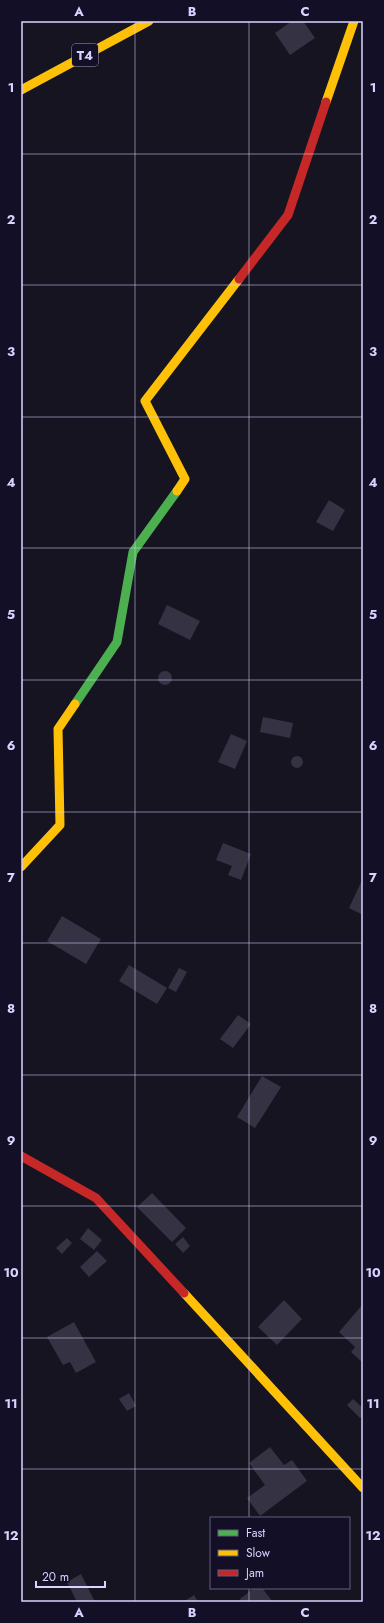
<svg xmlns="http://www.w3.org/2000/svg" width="384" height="1623" font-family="Jost,sans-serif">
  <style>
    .building { fill: #343243 }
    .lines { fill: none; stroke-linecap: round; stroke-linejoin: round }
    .fast { stroke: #4caf50; stroke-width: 9 }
    .slow { stroke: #ffc107; stroke-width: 9 }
    .jam { stroke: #c62828; stroke-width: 9 }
    .grid { fill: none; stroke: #d9d4ff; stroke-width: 1; stroke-opacity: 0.55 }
    .labels { text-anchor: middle; stroke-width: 3; stroke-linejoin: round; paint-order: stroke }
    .shield { fill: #130f26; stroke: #9e99be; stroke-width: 1 }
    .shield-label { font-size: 13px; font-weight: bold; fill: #d9d4ff }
    .neatline { fill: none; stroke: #d9d4ff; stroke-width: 1.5 }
    .grid-label { font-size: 13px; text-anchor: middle; font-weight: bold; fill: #d9d4ff }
  </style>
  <rect width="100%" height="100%" fill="#161421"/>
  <path class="building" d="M292,21H303L315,38L290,55L275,33Z
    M329,500L345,510L333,531L316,522Z
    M167,605L200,621L190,640L158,624Z
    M158 678a7 7 0 1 1 14 0a7 7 0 1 1-14 0Z
    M263,717L293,723L290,738L260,732Z
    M231,734L247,741L235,769L218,762Z
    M291 762a6 6 0 1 1 12 0a6 6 0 1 1-12 0Z
    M223,843L251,854L241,880L228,875L232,866L216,860Z
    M363,878V915L349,908Z
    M62,916L101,939L86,964L47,941Z
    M129,965L167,988L157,1004L119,981Z
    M179,968L187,972L176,992L168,988Z
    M238,1015L251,1024L233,1048L220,1039Z
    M262,1076L281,1087L255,1128L237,1117Z
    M152,1193L186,1228L172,1242L137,1207Z
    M88,1228L102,1240L94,1250L80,1239Z
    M183,1237L190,1246L183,1253L175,1244Z
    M67,1238L72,1243L62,1254L56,1248Z
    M97,1251L107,1261L89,1277L80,1267Z
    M284,1300L302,1319L277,1345L258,1327Z
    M363,1304V1363L351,1352L355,1347L339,1332Z
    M74,1322L96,1362L76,1373L70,1362L63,1365L47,1337Z
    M129,1393L136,1406L127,1411L119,1399Z
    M353,1399L363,1408V1415L360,1418L347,1405Z
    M270,1447L284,1465L292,1460L307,1481L260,1516L247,1498L265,1485L249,1463Z
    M81,1574L95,1602H77L67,1582Z
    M254,1588H262L273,1602H242L240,1599Z
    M194,1595L198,1602H183Z"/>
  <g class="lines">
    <path class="fast" d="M75,704L117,642L133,552L177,491"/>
    <path class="slow" d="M21,90L149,21
      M326,102L354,21
      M177,491L185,479L145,401L239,279
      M21,867L60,825L58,729L75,704
      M184,1293L363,1488"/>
    <path class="jam" d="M239,279L288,215L326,102
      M21,1156L96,1198L184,1293"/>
  </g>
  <path class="grid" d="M135,21V1602M249,21V1518M21,154H363M21,285H363M21,417H363M21,548H363M21,680H363M21,812H363M21,943H363M21,1075H363M21,1206H363M21,1338H363M21,1469H363M249,1588V1602"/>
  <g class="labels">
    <rect class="shield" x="72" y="44" width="26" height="22" rx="3"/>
    <g class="shield-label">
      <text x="85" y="60">T4</text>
    </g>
  </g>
  <rect width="384" height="1623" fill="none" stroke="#130f26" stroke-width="44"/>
  <rect x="210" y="1517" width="140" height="72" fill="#130f26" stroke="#625e7d"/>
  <rect x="218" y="1530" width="20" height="6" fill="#4caf50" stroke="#625e7d"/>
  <text x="246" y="1537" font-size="12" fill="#d9d4ff">Fast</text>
  <rect x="218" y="1550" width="20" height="6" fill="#ffc107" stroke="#625e7d"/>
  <text x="246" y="1557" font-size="12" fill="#d9d4ff">Slow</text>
  <rect x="218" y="1570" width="20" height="6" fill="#c62828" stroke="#625e7d"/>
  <text x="246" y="1577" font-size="12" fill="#d9d4ff">Jam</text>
  <path d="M36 1581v6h69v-6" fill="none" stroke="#d9d4ff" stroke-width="2"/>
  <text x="42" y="1581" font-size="12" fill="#d9d4ff" stroke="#130f26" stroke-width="3" paint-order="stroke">20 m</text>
  <rect x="22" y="22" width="340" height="1579" class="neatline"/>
  <g class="grid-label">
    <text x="79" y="16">A</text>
    <text x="192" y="16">B</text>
    <text x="305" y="16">C</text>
    <text x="11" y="92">1</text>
    <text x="373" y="92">1</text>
    <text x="11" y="224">2</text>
    <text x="373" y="224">2</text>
    <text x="11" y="356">3</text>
    <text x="373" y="356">3</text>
    <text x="11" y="487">4</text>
    <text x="373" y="487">4</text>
    <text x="11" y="619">5</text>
    <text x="373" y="619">5</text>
    <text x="11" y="750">6</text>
    <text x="373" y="750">6</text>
    <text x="11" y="882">7</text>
    <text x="373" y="882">7</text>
    <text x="11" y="1013">8</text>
    <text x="373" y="1013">8</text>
    <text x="11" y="1145">9</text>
    <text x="373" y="1145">9</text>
    <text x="11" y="1277">10</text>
    <text x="373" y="1277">10</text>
    <text x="11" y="1408">11</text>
    <text x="373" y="1408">11</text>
    <text x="11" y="1540">12</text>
    <text x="373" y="1540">12</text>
    <text x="79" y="1617">A</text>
    <text x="192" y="1617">B</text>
    <text x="305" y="1617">C</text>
  </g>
</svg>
